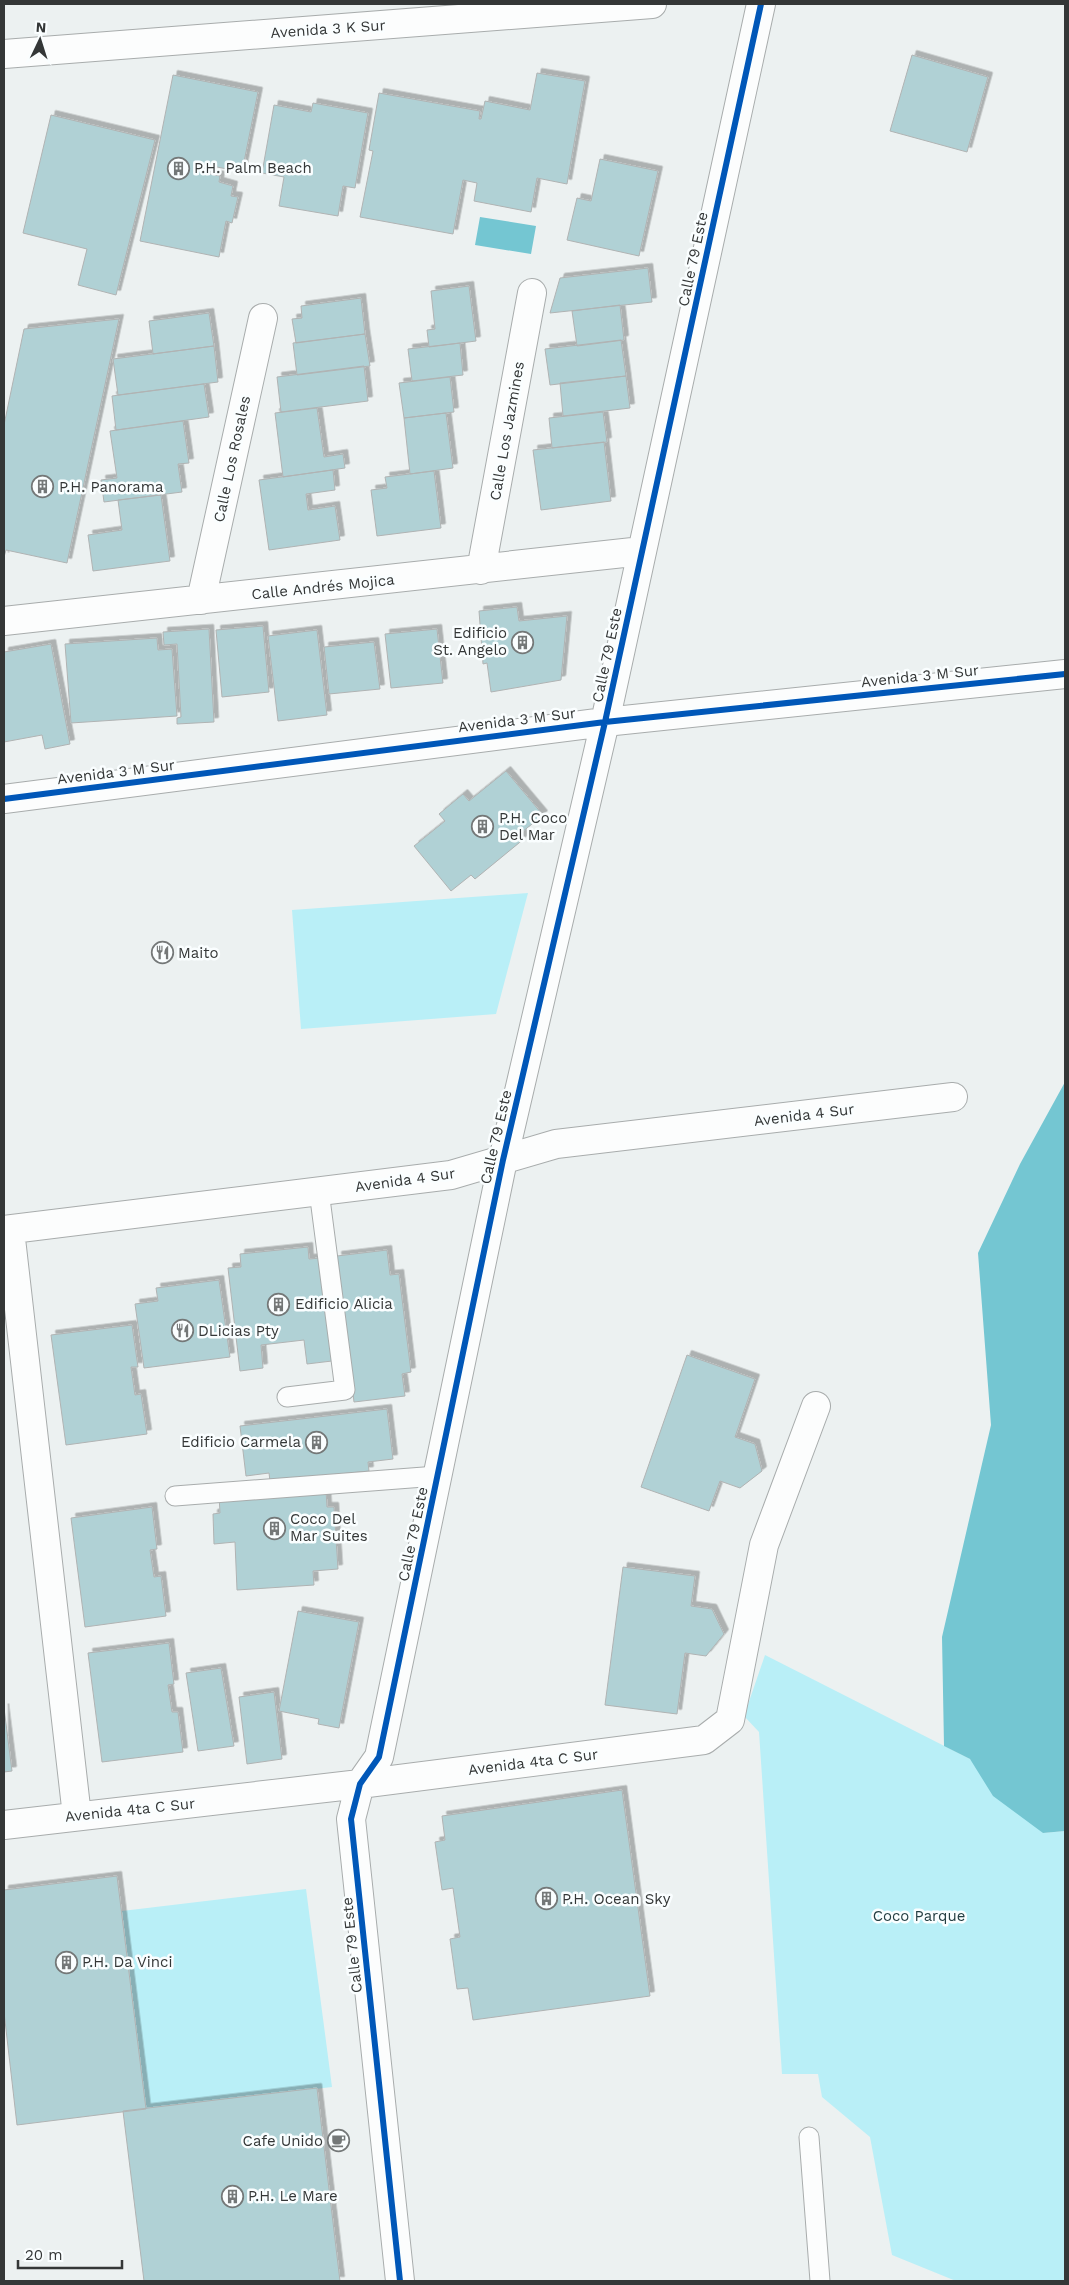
<svg xmlns="http://www.w3.org/2000/svg" width="1069" height="2285" font-family="'Work Sans',sans-serif">
  <style>
    .green { fill: #b9eff7 }
    .water { fill: #74c6d2 }
    .building { fill: #b0d1d5; stroke: #b0b3b3; filter: url(#shadow) }
    .lines { fill: none; stroke-linecap: round; stroke-linejoin: round }
    .service-casing { stroke: #a8acac; stroke-width: 21 }
    .minor-casing { stroke: #a8acac; stroke-width: 30 }
    .service { stroke: #fcfdfd; stroke-width: 19 }
    .minor { stroke: #fcfdfd; stroke-width: 28 }
    .cycleway-casing { stroke: #fafeff; stroke-width: 9 }
    .cycleway { stroke: #0057b8; stroke-width: 6 }
    .labels { text-anchor: middle; stroke-width: 5; stroke-linejoin: round; paint-order: stroke }
    .street-label { font-size: 15px; fill: #343737; stroke: #fafeff }
    .poi-label { font-size: 15px; fill: #343737; stroke: #fafeff; text-anchor: start }
    .park-label { font-size: 15px; fill: #243e42; stroke: #fafeff }
  </style>
  <defs>
    <filter id="shadow"><feDropShadow dx="4.5" dy="-4.5" stdDeviation="0" flood-color="#0004"/></filter>
  </defs>
  <rect width="100%" height="100%" fill="#ecf1f1"/>
  <path class="green" d="M528,893L496,1014L301,1029L292,910Z
    M765,1655L970,1759L1043,1833L1065,1831V2281H956L892,2255L870,2137L822,2097L818,2074H782L759,1732L744,1716Z
    M306,1889L332,2087L146,2109L122,1911Z"/>
  <path class="water" d="M480,217L536,226L531,254L475,245Z
    M1065,1082V1831L1043,1833L993,1796L970,1759L944,1746L942,1637L991,1425L978,1253L1020,1164Z"/>
  <path class="building" d="M912,55L988,77L967,152L890,131Z
    M537,73L585,81L567,184L537,178L531,212L474,201L477,183L463,180L453,234L360,217L373,151L369,150L379,93L480,111L479,119H481L485,101L530,110Z
    M173,75L258,92L242,172L202,164L200,172L220,176L219,182L233,186L231,196L238,197L232,223L226,221L219,257L140,241Z
    M313,103L368,113L355,188L343,186L338,216L279,206L284,177L262,173L274,105L311,112Z
    M51,115L155,140L116,295L78,285L87,249L23,233Z
    M600,159L658,171L639,256L567,240L577,198L591,201Z
    M648,268L652,302L550,313L560,278Z
    M469,286L476,341L429,347L427,330L435,329L431,291Z
    M361,298L365,334L296,343L292,319L302,318L301,306Z
    M620,305L624,340L577,346L572,311Z
    M209,313L214,346L153,354L149,321Z
    M119,319L67,563L6,550L4,557V425L24,329Z
    M365,334L370,366L297,375L293,343Z
    M621,340L626,376L550,385L545,349Z
    M460,343L463,375L412,381L408,349Z
    M214,346L218,382L118,395L113,359Z
    M364,366L368,401L281,412L277,377Z
    M626,376L630,408L563,416L560,383Z
    M450,377L454,412L404,418L399,383Z
    M204,384L209,417L116,430L112,396Z
    M317,408L324,457L343,454L345,468L283,477L275,413Z
    M603,412L607,442L552,448L549,418Z
    M446,413L453,468L410,474L404,418Z
    M183,421L189,463L178,464L182,492L104,502L101,480L117,478L110,431Z
    M604,442L611,501L541,510L533,450Z
    M333,470L335,490L306,494L308,510L335,506L340,540L269,550L259,480Z
    M434,471L441,528L377,536L371,490L387,488L385,477Z
    M161,495L170,561L93,571L88,535L122,530L118,500Z
    M517,607L519,621L567,616L561,680L491,692L487,663L483,664L479,611Z
    M263,626L269,692L222,697L216,630Z
    M209,629L214,722L177,724V718L181,717L177,644L164,645L163,632Z
    M437,629L443,683L391,688L385,634Z
    M317,630L327,715L278,721L268,636Z
    M157,638L158,650L172,649L177,716L71,723L65,644Z
    M374,642L380,689L329,694L324,647Z
    M51,644L70,744L45,749L42,735L4,742V652Z
    M506,771L543,815L521,833L525,838L475,879L471,875L451,891L414,846L445,821L439,814L463,794L469,801Z
    M308,1247L309,1259L320,1258L332,1361L307,1364L304,1340L261,1345L263,1368L240,1371L228,1268L241,1267L240,1254Z
    M387,1250L390,1275L399,1274L411,1372L402,1374L405,1396L354,1402L337,1256Z
    M219,1280L230,1357L144,1368L135,1304L158,1301L156,1288Z
    M132,1325L138,1367H131L135,1395L141,1394L147,1434L66,1445L51,1335Z
    M687,1355L755,1379L735,1437L755,1444L762,1471L740,1488L720,1481L709,1511L641,1487Z
    M387,1409L393,1459L368,1462L369,1471L270,1481L269,1473L246,1476L240,1426Z
    M326,1490L327,1507H334L338,1569L313,1571L314,1585L237,1590L235,1542L214,1544L213,1514L220,1513L219,1496Z
    M152,1507L157,1549L150,1550L154,1577L161,1576L166,1616L85,1627L71,1518Z
    M623,1567L695,1576L691,1606L712,1609L724,1634L706,1656L685,1653L677,1714L605,1705Z
    M298,1611L359,1622L339,1728L318,1724L319,1719L279,1711Z
    M169,1643L174,1684L168,1685L172,1712H178L183,1752L102,1762L88,1653Z
    M221,1668L234,1746L198,1751L186,1673Z
    M274,1692L282,1759L247,1764L239,1697Z
    M4,1708L12,1771L4,1772Z
    M622,1790L650,1996L473,2020L468,1988L457,1989L450,1939L460,1937L453,1888L442,1890L435,1842L445,1840L442,1816Z
    M117,1876L146,2109L17,2125L4,2012V1890Z
    M317,2088L340,2281H144L123,2111Z"/>
  <g class="lines">
    <defs>
      <path id="service" d="M287,1397L345,1390L319,1191
        M175,1496L437,1476
        M809,2137L820,2281"/>
      <path id="minor" d="M4,54L652,4
        M481,570L532,293
        M201,600L263,318
        M4,621L642,551
        M4,799L605,722L1065,674
        M4,1230L451,1175L556,1144L953,1097
        M10,1230L77,1816
        M4,1825L360,1784L704,1740L730,1720L764,1545L816,1406
        M400,2281L351,1819L360,1784L379,1757L503,1160L605,722L761,4"/>
    </defs>
    <use href="#service" class="service-casing"/>
    <use href="#minor" class="minor-casing"/>
    <use href="#service" class="service"/>
    <use href="#minor" class="minor"/>
    <defs>
      <path id="cycleway" d="M4,799L605,722L1065,674
        M400,2281L351,1819L360,1784L379,1757L503,1160L605,722L761,4"/>
    </defs>
    <use href="#cycleway" class="cycleway-casing"/>
    <use href="#cycleway" class="cycleway"/>
  </g>
  <defs>
    <symbol id="building-ring" viewBox="-11 -11 22 22"><circle r="9.5" fill="#fafeff" stroke="#747878" stroke-width="1.5"/><path d="M-4-6H4V6H1V3H-1V6H-4ZM-2.5-4.3h1.7v1.8h-1.7ZM.8-4.3h1.7v1.8H.8ZM-2.5-1h1.7V.8h-1.7ZM.8-1h1.7V.8H.8Z" fill="#747878"/></symbol>
    <symbol id="restaurant-ring" viewBox="-11 -11 22 22"><circle r="9.5" fill="#fafeff" stroke="#747878" stroke-width="1.5"/><path d="M-5-6h1v4h1v-4h1v4h1v-4h1v5L-1.5 .5V6h-2V.5L-5-1ZM5-6V6H3V1.5H1.5Q1.5-4 5-6Z" fill="#747878"/></symbol>
    <symbol id="cafe-ring" viewBox="-11 -11 22 22"><circle r="9.5" fill="#fafeff" stroke="#747878" stroke-width="1.5"/><path d="M-5.5-4.5H6V0H3Q3 3.5 0 3.5H-2.5Q-5.5 3.5-5.5 0ZM3-3.2v2h1.7v-2ZM-6 4.5H4V6H-6Z" fill="#747878"/></symbol>
  </defs>
  <g fill-rule="evenodd">
    <use href="#building-ring" x="166" y="156" width="25" height="25"/>
    <use href="#building-ring" x="30" y="474" width="25" height="25"/>
    <use href="#building-ring" x="510" y="630" width="25" height="25"/>
    <use href="#building-ring" x="470" y="814" width="25" height="25"/>
    <use href="#restaurant-ring" x="150" y="940" width="25" height="25"/>
    <use href="#building-ring" x="266" y="1292" width="25" height="25"/>
    <use href="#restaurant-ring" x="170" y="1318" width="25" height="25"/>
    <use href="#building-ring" x="304" y="1430" width="25" height="25"/>
    <use href="#building-ring" x="262" y="1516" width="25" height="25"/>
    <use href="#building-ring" x="534" y="1886" width="25" height="25"/>
    <use href="#building-ring" x="54" y="1950" width="25" height="25"/>
    <use href="#cafe-ring" x="326" y="2128" width="25" height="25"/>
    <use href="#building-ring" x="220" y="2184" width="25" height="25"/>
  </g>
  <g class="labels">
    <g class="street-label">
      <text transform="translate(328 29) rotate(-4)" y="5">Avenida 3 K Sur</text>
      <text transform="translate(693 259) rotate(-78)" y="5">Calle 79 Este</text>
      <text transform="translate(507 431) rotate(-80)" y="5">Calle Los Jazmines</text>
      <text transform="translate(232 459) rotate(-78)" y="5">Calle Los Rosales</text>
      <text transform="translate(323 587) rotate(-6)" y="5">Calle Andrés Mojica</text>
      <text transform="translate(607 655) rotate(-78)" y="5">Calle 79 Este</text>
      <text transform="translate(920 676) rotate(-6)" y="5">Avenida 3 M Sur</text>
      <text transform="translate(517 720) rotate(-7)" y="5">Avenida 3 M Sur</text>
      <text transform="translate(116 772) rotate(-7)" y="5">Avenida 3 M Sur</text>
      <text transform="translate(804 1115) rotate(-7)" y="5">Avenida 4 Sur</text>
      <text transform="translate(496 1137) rotate(-77)" y="5">Calle 79 Este</text>
      <text transform="translate(405 1180) rotate(-8)" y="5">Avenida 4 Sur</text>
      <text transform="translate(413 1534) rotate(-78)" y="5">Calle 79 Este</text>
      <text transform="translate(533 1762) rotate(-7)" y="5">Avenida 4ta C Sur</text>
      <text transform="translate(130 1810) rotate(-6)" y="5">Avenida 4ta C Sur</text>
      <text transform="translate(352 1945) rotate(-96)" y="5">Calle 79 Este</text>
    </g>
    <g class="poi-label">
      <text x="194" y="173">P.H. Palm Beach</text>
      <text x="59" y="492">P.H. Panorama</text>
      <text x="507" y="638" text-anchor="end">Edificio<tspan x="507" dy="17">St. Angelo</tspan></text>
      <text x="499" y="823">P.H. Coco<tspan x="499" dy="17">Del Mar</tspan></text>
      <text x="178" y="958">Maito</text>
      <text x="295" y="1309">Edificio Alicia</text>
      <text x="198" y="1336">DLicias Pty</text>
      <text x="301" y="1447" text-anchor="end">Edificio Carmela</text>
      <text x="290" y="1524">Coco Del<tspan x="290" dy="17">Mar Suites</tspan></text>
      <text x="562" y="1904">P.H. Ocean Sky</text>
      <text x="82" y="1967">P.H. Da Vinci</text>
      <text x="323" y="2146" text-anchor="end">Cafe Unido</text>
      <text x="248" y="2201">P.H. Le Mare</text>
    </g>
    <g class="park-label">
      <text x="919" y="1921">Coco Parque</text>
    </g>
  </g>
  <rect width="1069" height="2285" fill="none" stroke="#343737" stroke-width="10"/>
  <g transform="translate(40 40) rotate(4)" stroke="#fafeff" stroke-width="4" paint-order="stroke">
  <path d="M0-4L9 19L0 12L-9 19Z" fill="#343737"/>
  <text y="-8" font-size="14" font-weight="bold" text-anchor="middle" fill="#343737">N</text>
  </g>
  <path d="M18 2260v8h104v-8" fill="none" stroke="#343737" stroke-width="2.5"/>
  <text x="25" y="2260" font-size="15" fill="#343737" stroke="#fafeff" stroke-width="4" paint-order="stroke">20 m</text>
</svg>
